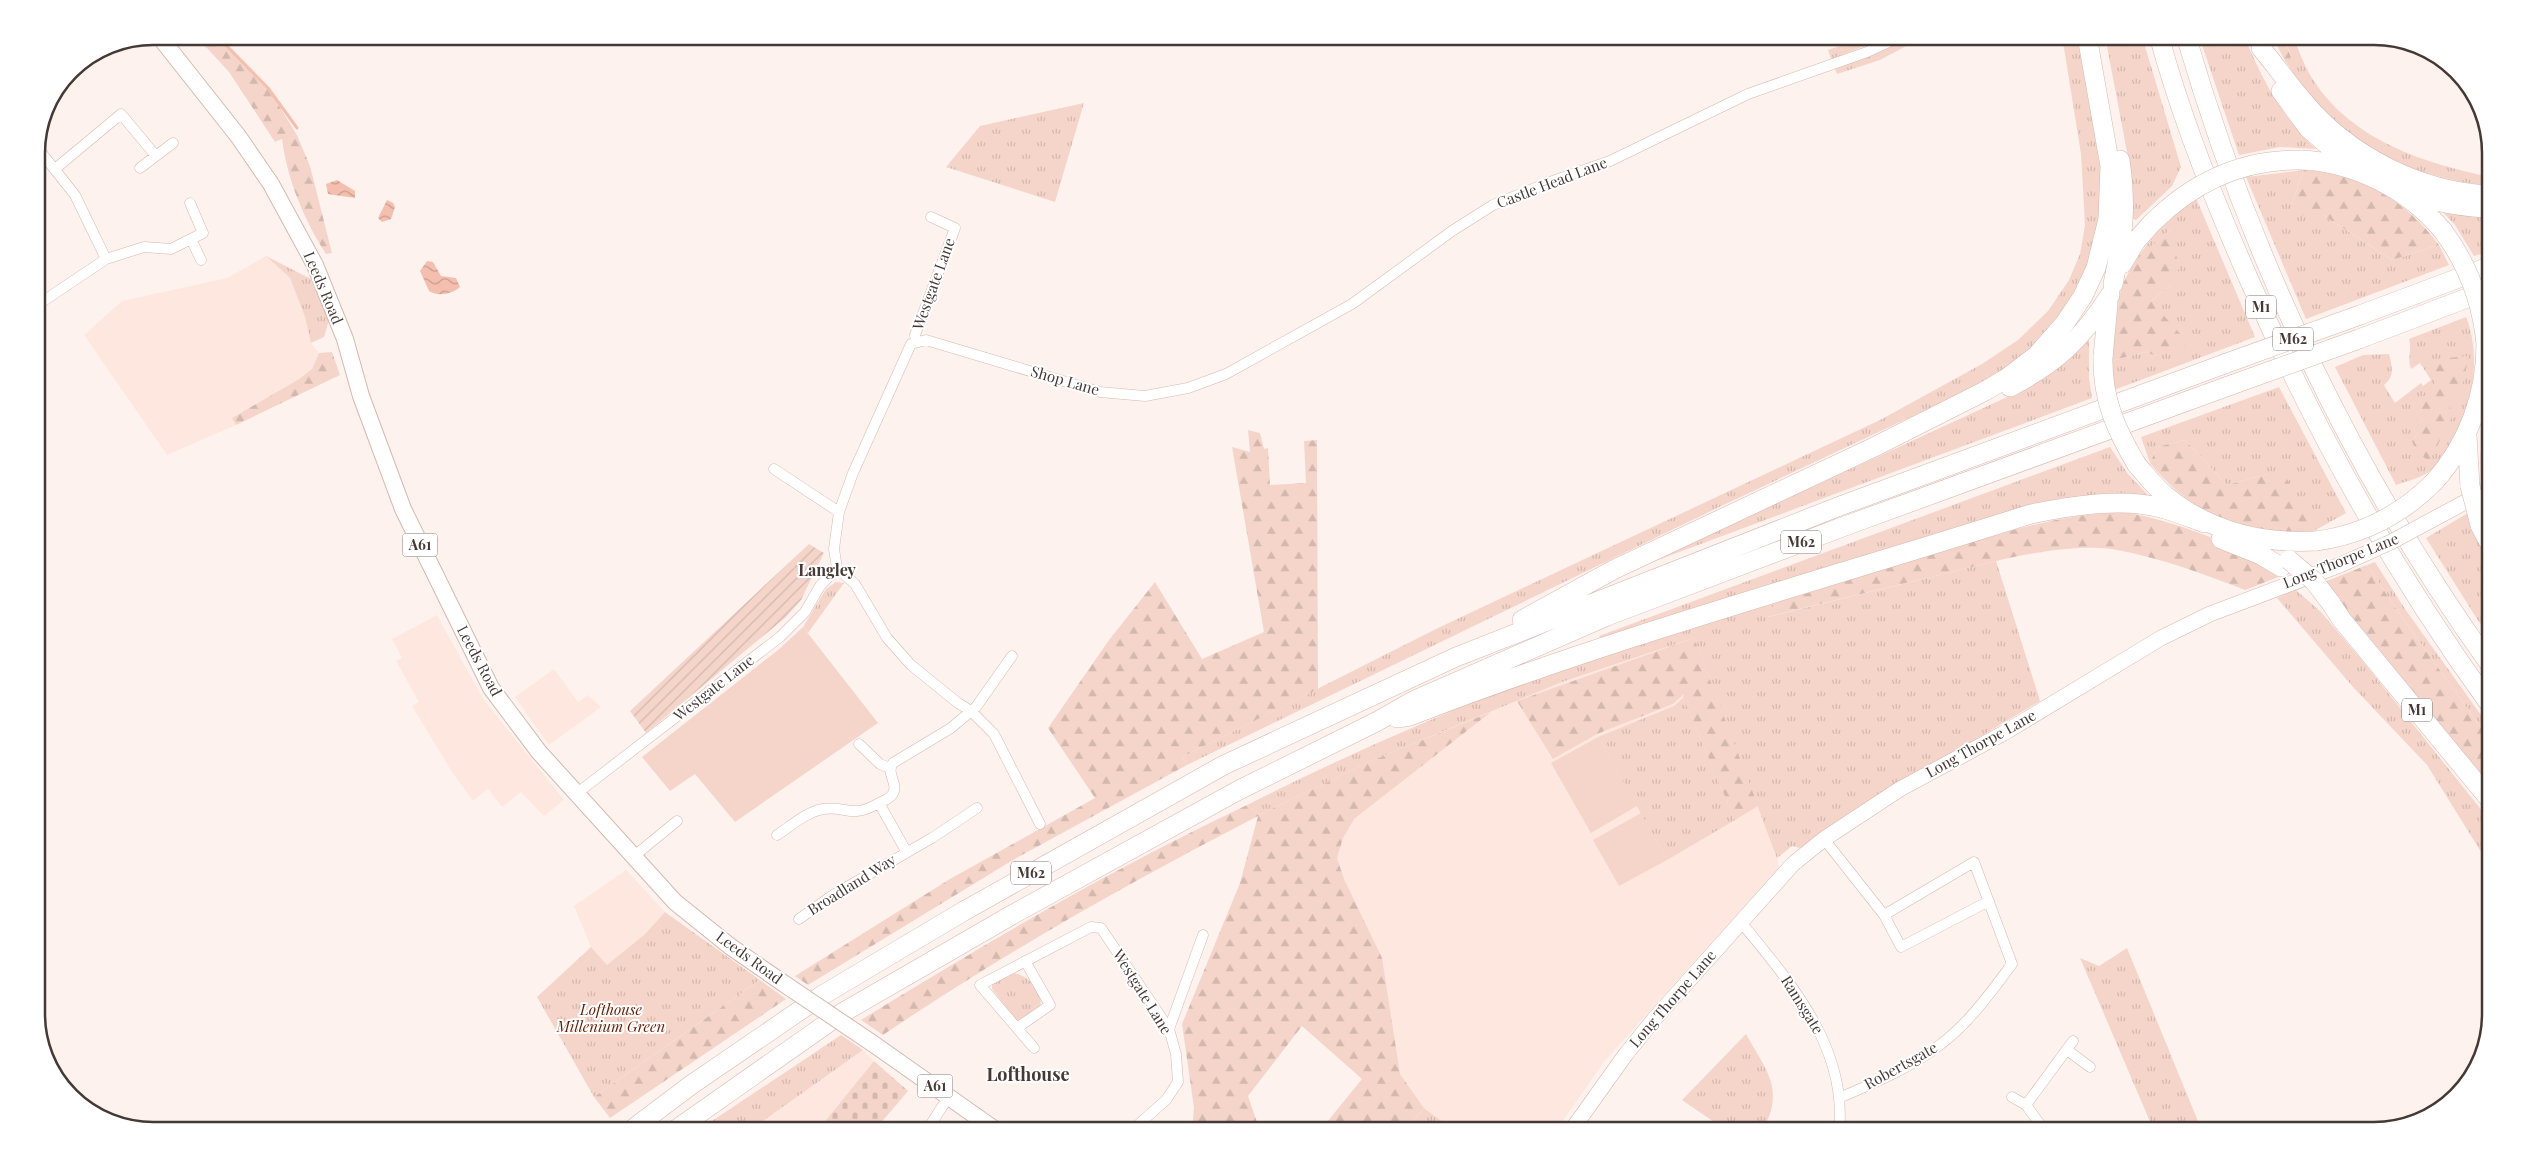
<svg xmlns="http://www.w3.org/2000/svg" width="2527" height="1167" font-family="'Playfair Display',serif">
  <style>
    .built { fill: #fee7df }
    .grass { fill: url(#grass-tufts); fill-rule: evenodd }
    .forest { fill: url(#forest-firs) }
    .cemetery { fill: url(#cemetery-stones) }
    .garden { fill: url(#garden-furrows) }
    .pitch { fill: #f5d5ca }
    .water { fill: url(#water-waves) }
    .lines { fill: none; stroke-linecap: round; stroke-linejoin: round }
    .stream { stroke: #f4bfae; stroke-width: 3 }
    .street-casing { stroke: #d6b8af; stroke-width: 11 }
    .secondary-casing { stroke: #d6b8af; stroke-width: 16 }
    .primary-casing { stroke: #d6b8af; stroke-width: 18 }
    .highway-casing { stroke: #d6b8af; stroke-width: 20 }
    .street { stroke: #fff; stroke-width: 10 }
    .secondary { stroke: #fff; stroke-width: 15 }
    .primary { stroke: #fff; stroke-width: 16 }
    .highway { stroke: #fff; stroke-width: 19 }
    .secondary-bridge-casing { stroke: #d6b8af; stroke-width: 16; stroke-linecap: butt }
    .primary-bridge-casing { stroke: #d6b8af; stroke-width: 18; stroke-linecap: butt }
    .highway-bridge-casing { stroke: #d6b8af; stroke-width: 20; stroke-linecap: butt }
    .secondary-bridge { stroke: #fff; stroke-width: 15 }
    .primary-bridge { stroke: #fff; stroke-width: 16 }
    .highway-bridge { stroke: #fff; stroke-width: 19 }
    .labels { text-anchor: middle; stroke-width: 4; stroke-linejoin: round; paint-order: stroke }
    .shield { fill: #fff; stroke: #7d7472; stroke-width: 1 }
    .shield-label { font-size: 14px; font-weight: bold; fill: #453935 }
    .street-label { font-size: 15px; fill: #453935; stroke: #fff }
    .park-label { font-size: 15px; font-style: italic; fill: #651c00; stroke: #fff }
    .neighbourhood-label { font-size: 16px; font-weight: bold; fill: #453935; stroke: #fff }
    .quarter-label { font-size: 18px; font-weight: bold; fill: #453935; stroke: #fff }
    .rim { fill: none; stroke: #453935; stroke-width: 2.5 }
  </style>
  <defs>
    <pattern id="grass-tufts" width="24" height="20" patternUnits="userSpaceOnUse" patternTransform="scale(1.25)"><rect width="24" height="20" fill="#f5d5ca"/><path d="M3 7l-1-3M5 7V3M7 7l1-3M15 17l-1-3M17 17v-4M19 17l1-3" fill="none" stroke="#d3b8ae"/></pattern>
    <pattern id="forest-firs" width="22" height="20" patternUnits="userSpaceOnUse" patternTransform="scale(1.25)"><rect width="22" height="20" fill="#f5d5ca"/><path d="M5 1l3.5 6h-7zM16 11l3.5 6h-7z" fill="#d3b8ae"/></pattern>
    <pattern id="cemetery-stones" width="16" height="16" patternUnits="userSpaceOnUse" patternTransform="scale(1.25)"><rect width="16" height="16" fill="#f5d5ca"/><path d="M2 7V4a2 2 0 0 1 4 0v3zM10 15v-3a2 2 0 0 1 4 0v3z" fill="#d3b8ae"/></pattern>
    <pattern id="garden-furrows" width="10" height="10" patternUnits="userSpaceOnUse" patternTransform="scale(1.25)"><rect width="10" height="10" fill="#f5d5ca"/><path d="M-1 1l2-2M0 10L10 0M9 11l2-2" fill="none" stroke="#d3b8ae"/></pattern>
    <pattern id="water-waves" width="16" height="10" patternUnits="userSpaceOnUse" patternTransform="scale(1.25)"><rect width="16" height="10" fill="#f4bfae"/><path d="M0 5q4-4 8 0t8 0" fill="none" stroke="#c79c8e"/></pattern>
  </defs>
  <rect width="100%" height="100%" fill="#fef2ee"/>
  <path class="built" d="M266,256L290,278L305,317L311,343L319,353L312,369L299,379L232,418L236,425L167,455L84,335L122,301L227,278Z
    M1996,561L2040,701L1832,825L1800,848L1792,846L1777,858L1779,867L1603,1063L1556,1131H1523L1513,1121L1504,1131H1455L1424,1108L1400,1074L1259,815L1371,761L1562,682L1694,638Z
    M437,615L483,699L564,800L544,816L521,792L502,807L488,789L473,801L452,772L412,706L419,702L396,661L402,658L392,639Z
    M554,669L578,702L588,695L601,707L549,745L515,697Z
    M626,870L665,912L645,934L607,965L591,947L574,906Z
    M863,1050L874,1061L817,1131H773L762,1122Z"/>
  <path class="grass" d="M1869,36H1891L1831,59L1828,50Z
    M1910,36H1925L1880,60L1837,74L1834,67Z
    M2062,36H2078C2084,65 2089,94 2094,122C2097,136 2101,150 2102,164C2102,183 2102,205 2100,224C2094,291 2040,349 1985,382L1715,509L1187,765L1182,757L1438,628L1880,420L1982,364L2018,340L2048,311L2069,280L2080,254L2085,225L2081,154Z
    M2105,36H2142L2181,167L2172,186L2136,220L2133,219L2131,173Z
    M2199,36H2244C2262,79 2282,118 2316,149L2280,147L2239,155Z
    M2283,36H2293C2299,51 2305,68 2314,81C2352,140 2425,164 2491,177V186C2400,176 2332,138 2284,59L2291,56Z
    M1084,103L1055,202L946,167L980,126Z
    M2304,170L2292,204L2323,215L2392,260L2439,245L2449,265L2306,319L2246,177Z
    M2196,198L2255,337L2114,390L2111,361L2144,352L2157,356L2151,301L2172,284L2171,229L2134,263C2151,237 2170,216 2196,198Z
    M2438,207L2491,212V251L2474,256L2455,225Z
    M266,256L311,279L329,320L324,337L311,343L305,317L290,278Z
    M2466,317C2485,363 2469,437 2431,470C2422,478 2407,481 2396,485L2335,367L2363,355L2389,354C2392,366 2395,377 2384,385L2395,403L2421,383L2423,386L2431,380L2420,363L2411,369C2407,358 2412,350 2409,339ZM2437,387L2415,449L2412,441L2420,430Z
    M2089,338V378L2092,398L1631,570L2016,393C2044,378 2068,362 2089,338Z
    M2279,387L2346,513L2314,531L2301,509L2268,474L2227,485L2185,440L2157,447L2150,463L2141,437Z
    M2491,407V477L2482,481C2478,456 2482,431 2491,407Z
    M2110,447L2128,474L2148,495L2147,497C2105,490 2066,499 2025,507L1600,638L1599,636Z
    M2468,513L2491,559V641L2426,538Z
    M1996,561L2040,701L1832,825L1800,848L1792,846L1777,858L1694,638L1562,682L1371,761L1259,815L1247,805C1340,758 1437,715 1534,679C1613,649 1695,627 1775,603L1768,617Z
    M2375,562L2405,609L2491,729V742L2399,613L2367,565Z
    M836,582L844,583L808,633L803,627L826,589Z
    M2296,590L2321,612L2365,664L2491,822V868L2427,765L2353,687L2277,598Z
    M1683,698L1735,820L1667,860L1598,737L1674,706Z
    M665,912L760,980L594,1097L537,997L591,947L607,965L645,934Z
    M2127,948L2202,1131H2154L2080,958L2099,966Z
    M1011,973C1025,972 1045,991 1040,1006L1022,1020H1016L992,989V984Z
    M1746,1034C1766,1070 1786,1090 1762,1131H1712L1717,1124L1682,1100Z
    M841,1035L863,1050L749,1131H697Z
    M1424,1108L1455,1131H1405Z"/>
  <path class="forest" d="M190,36H217L268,88L297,135L310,166L332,253L326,254C304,220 287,179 282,139L275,142L229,72L207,48Z
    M2272,36H2283L2291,57L2284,59Z
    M2304,170C2360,174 2406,200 2439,245L2392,260L2323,215L2304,216L2292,204Z
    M2171,229L2179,269L2172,276V284L2151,301L2189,344L2157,356L2144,352L2111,361C2114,329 2114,291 2134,264C2143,251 2160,240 2171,229Z
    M332,352L340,375L236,425L232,418L299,379L312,369L319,353Z
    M2469,356L2460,396L2449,400L2452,417L2429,462L2415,449L2412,441L2420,430L2411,406L2437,387L2431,372L2436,359Z
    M1248,430L1260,433L1264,449L1268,448L1270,485L1306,483L1304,441L1317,440L1318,689L1182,757L1187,765L1013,860L808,985L795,976L950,879L1095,798L1048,728L1109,640L1155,582L1202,659L1264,632L1232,447L1250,452Z
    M2185,440L2227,485L2268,474L2287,479L2314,531C2248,539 2192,515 2150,463L2157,447Z
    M2125,512C2169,520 2247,546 2281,576L2245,590C2204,574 2161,558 2117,550C2084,543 2029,553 1996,561L1767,617L1775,603C1831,586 1887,568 1943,551C2005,532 2059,514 2125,512Z
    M2367,565L2399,613L2491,742V790L2376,650L2324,582Z
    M1694,638L1758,806L1735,820L1683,698L1684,694L1673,704L1597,734L1553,759L1517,701Z
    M1491,712L1354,819L1343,838L1337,858L1344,879L1382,958L1400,1074L1424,1108L1405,1131H1331L1327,1122L1362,1079L1302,1026L1248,1096L1260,1131H1192L1194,1108L1182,1024L1240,883L1258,816C1130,882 1003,954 883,1035L861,1020C987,942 1114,868 1247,805L1259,815L1371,761Z
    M760,980L786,999L610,1118L594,1097Z"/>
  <path class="cemetery" d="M874,1061L908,1091L874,1131H817Z"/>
  <path class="garden" d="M809,544L824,553L801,600L785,618L646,733L630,711Z"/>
  <path class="pitch" d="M803,627L878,723L735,822L695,774L670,791L642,757L778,650Z
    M1598,737L1637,806L1591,833L1551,763Z
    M1641,813L1667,860L1619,886L1593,840Z"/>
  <path class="water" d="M337,180L355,191V198L328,194L326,184Z
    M387,200L393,203L395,207L391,219L382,222L378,218Z
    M427,261L433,262L441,276L456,278L460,287C452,294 439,297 429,291L420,271Z"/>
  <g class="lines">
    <path class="stream" d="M217,36L268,88L297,128"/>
    <defs>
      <path id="street" d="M36,146L75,195L106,259
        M140,168L173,143
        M55,169L121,114L156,156
        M191,239L201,260
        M36,306L106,259L144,247L171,249L203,233L190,203
        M916,342L915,335L955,228L931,217
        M774,469L839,512
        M859,744L880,764L890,768
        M576,794L780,637L805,612L820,586L837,568
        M879,803L906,851
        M1040,824L994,734L971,711L958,703L911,665L887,638L855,584L837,568L834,549L839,512L853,473L911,344L926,340L1100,392L1145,396L1188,388L1226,374L1352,304L1452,231L1493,205L1550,182L1610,161L1748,94L1867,52L1902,36
        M777,835C791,826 806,812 823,809C848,806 851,819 879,803C883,801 889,799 892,795C900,784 885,774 893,763L951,728L976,707L1012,656
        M1824,839L1884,915L1901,947L1989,901
        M633,857L677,821
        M799,919L833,895L932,838L977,808
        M1740,921C1789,981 1848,1047 1839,1131
        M1017,1028L1050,1005L1025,961
        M1169,1029L1203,935
        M1034,1048L980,985L1091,927L1101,928L1169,1029L1176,1054L1178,1082L1166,1100L1131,1131
        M2067,1050L2090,1067
        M2012,1097L2026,1105L2045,1131
        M1839,1098C1874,1083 1911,1068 1941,1044C1970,1022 1991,992 2012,964L1974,862L1884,915
        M2026,1105L2073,1041
        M935,1131L929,1127L949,1096"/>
      <path id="secondary" d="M2443,514L2491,488
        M1571,1131L1626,1054L1656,1017L1793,864L1824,839L1900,789L2004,733L2161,638L2210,614L2340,565"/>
      <path id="primary" d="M159,36L238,136L271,184L315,265L345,339L361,396L403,509L491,688L539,752L675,902L731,947L783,983
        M872,1043L997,1131"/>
      <path id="highway" d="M2159,36C2182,121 2215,203 2251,284C2316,433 2395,574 2491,706
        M2186,36C2251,260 2355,477 2491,666
        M2261,48C2276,66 2289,85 2304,102C2349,156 2420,192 2491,195
        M2281,91L2308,128L2359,172
        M2301,160C2355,162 2409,190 2443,231
        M2409,194C2436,202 2462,208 2491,208
        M2122,264L2136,241L2152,223
        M2113,284C2123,236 2127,209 2120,160
        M2360,315L2491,266
        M2359,339L2491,289
        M2103,357L2108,304
        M2010,387C2056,363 2082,339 2110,295
        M2467,435L2470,486
        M2137,465C2146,475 2155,487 2166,496C2209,531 2261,544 2316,541
        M2434,482C2468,444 2486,395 2486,344
        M2480,525L2491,546
        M2221,539L2261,555L2281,567
        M2330,602L2342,620L2491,801
        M1522,620L1613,570L1872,448L1985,391L2007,378L2037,355L2065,323L2083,296L2096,268L2108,219L2110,166L2087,36
        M1397,718L1410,716C1613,637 1823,580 2031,514C2070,506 2123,497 2161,508C2176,512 2191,518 2205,523
        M630,1131L691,1085L821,996L964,911L1224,765L1456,657L1840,506L2227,363
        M674,1131L842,1013L1010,916L1239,790L1376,722L1413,701L1607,616L1845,526L2234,384"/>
    </defs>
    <use href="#street" class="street-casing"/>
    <use href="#secondary" class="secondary-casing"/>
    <use href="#primary" class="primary-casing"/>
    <use href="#highway" class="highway-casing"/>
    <use href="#street" class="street"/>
    <use href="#secondary" class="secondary"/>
    <use href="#primary" class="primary"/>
    <use href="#highway" class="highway"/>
    <defs>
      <path id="secondary-bridge" d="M2340,565L2391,542L2443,514"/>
      <path id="primary-bridge" d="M783,983L872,1043"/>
      <path id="highway-bridge" d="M2152,223C2193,182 2242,159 2301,160
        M2443,231C2469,266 2482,302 2486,344
        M2103,357C2102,399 2116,430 2137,465
        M2227,363L2360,315
        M2234,384L2359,339
        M2470,486L2480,525
        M2316,541C2362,535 2401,515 2434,482
        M2289,560L2314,581L2330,602"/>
    </defs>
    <use href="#secondary-bridge" class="secondary-bridge-casing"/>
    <use href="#primary-bridge" class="primary-bridge-casing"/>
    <use href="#highway-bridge" class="highway-bridge-casing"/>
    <use href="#secondary-bridge" class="secondary-bridge"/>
    <use href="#primary-bridge" class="primary-bridge"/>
    <use href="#highway-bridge" class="highway-bridge"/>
  </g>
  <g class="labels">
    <g class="shield">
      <rect x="2246" y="295.5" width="30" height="23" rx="4"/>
      <rect x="2273" y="327.5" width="40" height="23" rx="4"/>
      <rect x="1781" y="530.5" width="40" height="23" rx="4"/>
      <rect x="402.5" y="533.5" width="35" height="23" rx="4"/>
      <rect x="2402" y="698.5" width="30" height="23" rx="4"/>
      <rect x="1011" y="861.5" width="40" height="23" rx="4"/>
      <rect x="917.5" y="1074.5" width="35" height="23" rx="4"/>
    </g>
    <g class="shield-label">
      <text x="2261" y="312">M1</text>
      <text x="2293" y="344">M62</text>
      <text x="1801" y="547">M62</text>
      <text x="420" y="550">A61</text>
      <text x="2417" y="715">M1</text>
      <text x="1031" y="878">M62</text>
      <text x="935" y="1091">A61</text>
    </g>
    <g class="street-label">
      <text transform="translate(1552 183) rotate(-21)" y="5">Castle Head Lane</text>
      <text transform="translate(934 284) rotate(-70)" y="5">Westgate Lane</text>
      <text transform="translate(323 288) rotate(67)" y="5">Leeds Road</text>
      <text transform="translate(1065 381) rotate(16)" y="5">Shop Lane</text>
      <text transform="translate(2341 561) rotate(-22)" y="5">Long Thorpe Lane</text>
      <text transform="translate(479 661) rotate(62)" y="5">Leeds Road</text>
      <text transform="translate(714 688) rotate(-38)" y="5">Westgate Lane</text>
      <text transform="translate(1981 744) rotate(-29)" y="5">Long Thorpe Lane</text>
      <text transform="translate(852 885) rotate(-32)" y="5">Broadland Way</text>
      <text transform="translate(749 958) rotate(36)" y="5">Leeds Road</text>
      <text transform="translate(1142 992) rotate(58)" y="5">Westgate Lane</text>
      <text transform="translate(1673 999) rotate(-49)" y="5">Long Thorpe Lane</text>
      <text transform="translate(1802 1005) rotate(58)" y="5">Ramsgate</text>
      <text transform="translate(1901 1066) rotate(-29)" y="5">Robertsgate</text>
    </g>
    <g class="park-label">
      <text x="611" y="1015">Lofthouse<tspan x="611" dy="17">Millenium Green</tspan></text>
    </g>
    <g class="neighbourhood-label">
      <text x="827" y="576">Langley</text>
    </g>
    <g class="quarter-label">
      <text x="1028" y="1081">Lofthouse</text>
    </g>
  </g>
  <path d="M0 0H2527V1167H0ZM153 45H2374A108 108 0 0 1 2482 153V1014A108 108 0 0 1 2374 1122H153A108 108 0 0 1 45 1014V153A108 108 0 0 1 153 45Z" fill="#fff" fill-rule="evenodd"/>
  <path class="rim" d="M153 45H2374A108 108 0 0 1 2482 153V1014A108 108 0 0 1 2374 1122H153A108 108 0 0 1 45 1014V153A108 108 0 0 1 153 45Z"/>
</svg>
